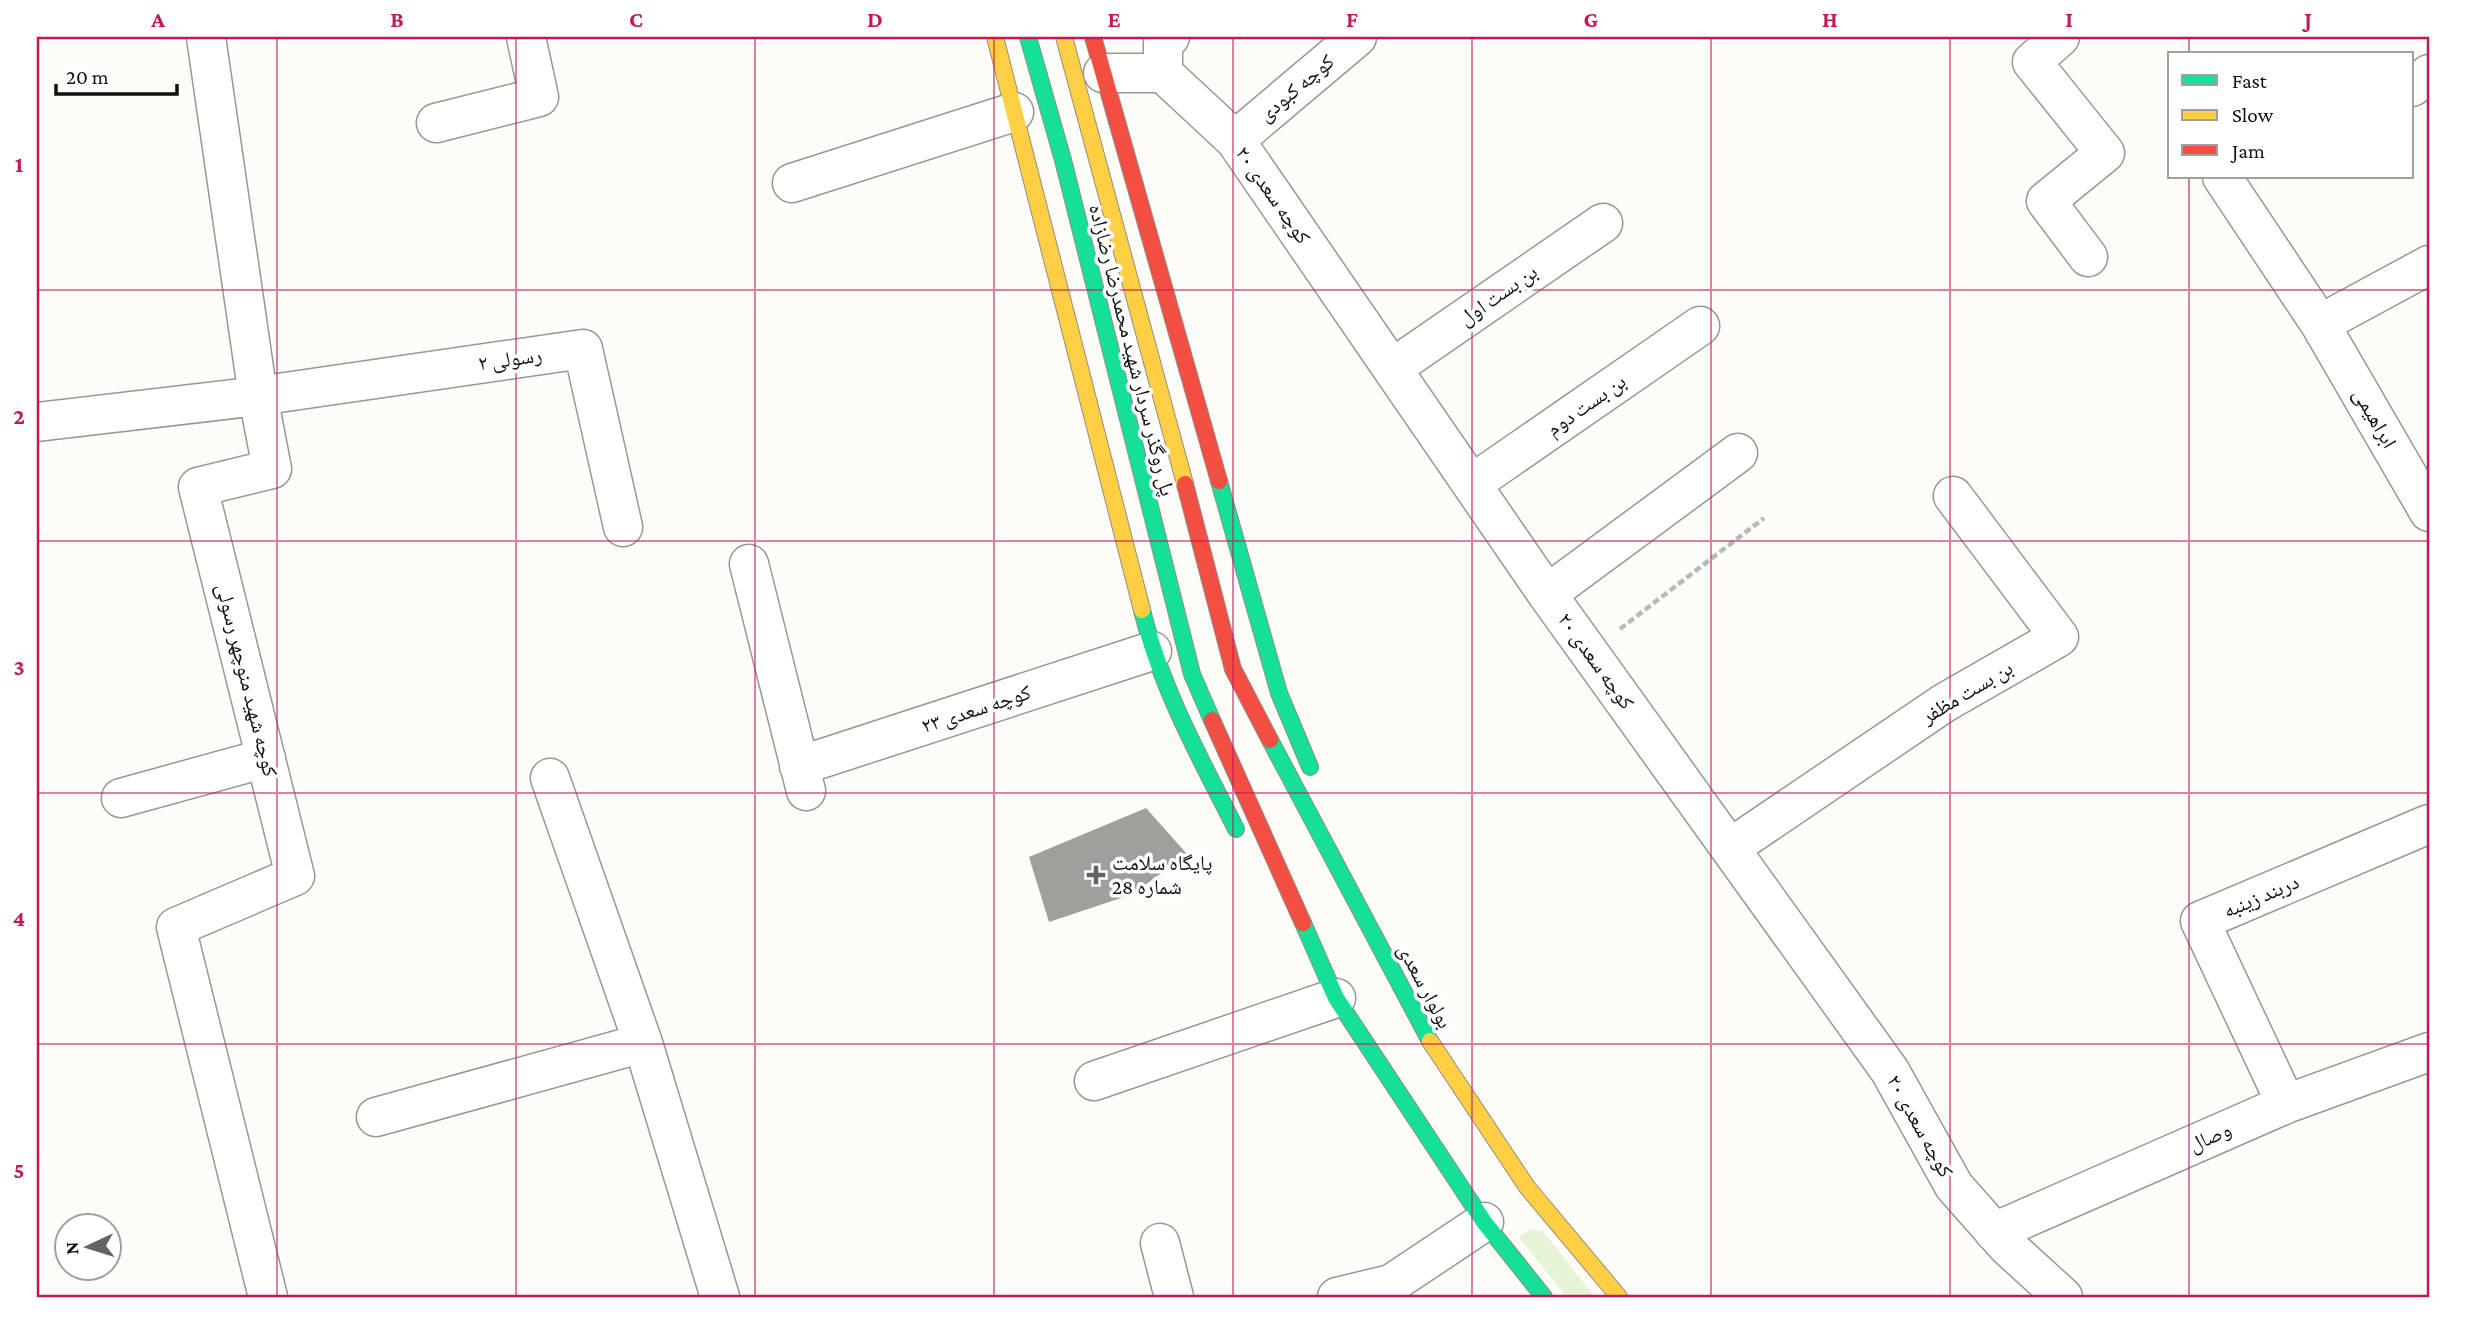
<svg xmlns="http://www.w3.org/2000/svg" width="2466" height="1334" font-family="'Crimson Pro','Noto Naskh Arabic',serif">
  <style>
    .green { fill: #e7f3d7 }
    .building { fill: #a19f9c }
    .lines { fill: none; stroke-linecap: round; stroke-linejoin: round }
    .street-casing { stroke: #979795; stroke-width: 41 }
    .fast-casing { stroke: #8e8d8b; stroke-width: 18 }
    .slow-casing { stroke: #8e8d8b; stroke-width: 18 }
    .jam-casing { stroke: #8e8d8b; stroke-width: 18 }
    .path { stroke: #b9b9b8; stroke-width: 4.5; stroke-dasharray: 7 3.5; stroke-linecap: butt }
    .street { stroke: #fffffe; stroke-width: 38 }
    .fast { stroke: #16e098; stroke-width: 16 }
    .slow { stroke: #ffcf43; stroke-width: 16 }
    .jam { stroke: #f24e42; stroke-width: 16 }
    .grid { fill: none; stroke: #c2185b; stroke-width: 2; stroke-opacity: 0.55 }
    .poi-dot { fill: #646362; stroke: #fff; stroke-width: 2.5 }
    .labels { text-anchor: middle; stroke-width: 7; stroke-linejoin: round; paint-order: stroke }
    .street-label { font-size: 21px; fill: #111; stroke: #fff }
    .poi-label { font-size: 21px; fill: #111; stroke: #fff; text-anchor: start }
    .neatline { fill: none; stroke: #c2185b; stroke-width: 2.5 }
    .grid-label { font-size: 23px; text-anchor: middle; font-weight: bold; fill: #c2185b }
  </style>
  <rect width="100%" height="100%" fill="#fdfcf7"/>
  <path class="green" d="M1530,1229L1543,1231L1595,1297H1566L1519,1237Z"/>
  <path class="building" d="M1146,808L1187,854L1133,894L1049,922L1029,857Z"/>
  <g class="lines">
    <defs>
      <path id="street" d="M206,37L258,396L272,469L198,487L295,876L176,927L268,1297
        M2060,37L2032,62L2105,153L2046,201L2088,257
        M1103,73H1163L1235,140L1547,594L1890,1071L1954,1186L2007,1246L2063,1297
        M1163,73V43L1170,37
        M2412,87L2429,74
        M436,123L539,97L526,37
        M1235,140L1357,37
        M2222,177L2320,324
        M792,183L1014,112
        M2429,265L2320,324L2429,512
        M1394,367L1603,223
        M37,422L258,396L583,349L623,527
        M1473,483L1700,326
        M749,564L806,791
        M1547,594L1738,453
        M799,766L1152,651
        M550,778L643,1043L720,1297
        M121,798L266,758
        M1730,848L1944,703L2059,637L1953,496
        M1094,1081L1336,998
        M2286,1104L2200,921L2429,824
        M376,1117L643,1043
        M1994,1232L2286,1104L2429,1052
        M1160,1243L1174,1297
        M1337,1297L1391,1284L1484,1222"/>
      <path id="fast" d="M1028,37L1063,160L1192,674L1212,720
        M1219,481L1279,693L1310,767
        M1142,610C1161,688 1200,758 1236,829
        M1270,740L1430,1041
        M1303,923L1336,998L1484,1222L1544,1297"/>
      <path id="slow" d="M995,37L1142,610
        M1064,37L1185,484
        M1430,1041L1527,1187L1619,1297"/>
      <path id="jam" d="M1093,37L1219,481
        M1185,484L1233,669L1270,740
        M1212,720L1303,923"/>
    </defs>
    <use href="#street" class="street-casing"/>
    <use href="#fast" class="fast-casing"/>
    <use href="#slow" class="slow-casing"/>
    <use href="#jam" class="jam-casing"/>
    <path class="path" d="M1620,629L1764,518"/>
    <use href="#street" class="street"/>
    <use href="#fast" class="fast"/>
    <use href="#slow" class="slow"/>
    <use href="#jam" class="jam"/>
  </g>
  <path class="grid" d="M277,37V1297M516,37V1297M755,37V1297M994,37V1297M1233,37V1297M1472,37V1297M1711,37V1297M1950,37V1297M2189,37V54M2189,177V1297M37,290H2429M37,541H2429M37,793H2429M37,1044H2429"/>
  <path class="poi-dot" d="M1092.5 864.5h7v7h7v7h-7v7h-7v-7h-7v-7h7z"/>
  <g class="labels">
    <g class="street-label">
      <text transform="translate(1296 88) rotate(-40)" y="7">کوچه کبودی</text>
      <text transform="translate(1273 195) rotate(55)" y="7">کوچه سعدی ۲۰</text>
      <text transform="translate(1498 295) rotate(-35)" y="7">بن بست اول</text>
      <text transform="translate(1132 350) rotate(76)" y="7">پل روگذر سردار شهید محمدرضا رضازاده</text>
      <text transform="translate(510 359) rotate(-8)" y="7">رسولی ۲</text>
      <text transform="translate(1586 405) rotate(-35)" y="7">بن بست دوم</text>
      <text transform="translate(2375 418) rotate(60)" y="7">ابراهیمی</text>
      <text transform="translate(1596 661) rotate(54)" y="7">کوچه سعدی ۲۰</text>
      <text transform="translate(247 680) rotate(76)" y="7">کوچه شهید منوچهر رسولی</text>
      <text transform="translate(1967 692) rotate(-31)" y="7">بن بست مظفر</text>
      <text transform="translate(976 709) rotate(-18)" y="7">کوچه سعدی ۲۳</text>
      <text transform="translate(2261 896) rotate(-23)" y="7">دربند زینبه</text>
      <text transform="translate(1425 986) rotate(62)" y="7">بولوار سعدی</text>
      <text transform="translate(1920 1126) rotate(61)" y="7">کوچه سعدی ۲۰</text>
      <text transform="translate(2210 1137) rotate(-24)" y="7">وصال</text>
    </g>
    <g class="poi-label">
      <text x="1112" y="870">پایگاه سلامت<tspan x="1112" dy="24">شماره 28</tspan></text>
    </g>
  </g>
  <rect width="2466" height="1334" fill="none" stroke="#ffffff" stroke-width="77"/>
  <rect x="2168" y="52" width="245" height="126" fill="#ffffff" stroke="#a0a0a0" stroke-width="2"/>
  <rect x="2182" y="75" width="35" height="10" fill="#16e098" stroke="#a0a0a0" stroke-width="2"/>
  <text x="2232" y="88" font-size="21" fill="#111111">Fast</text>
  <rect x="2182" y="110" width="35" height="10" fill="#ffcf43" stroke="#a0a0a0" stroke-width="2"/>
  <text x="2232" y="122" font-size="21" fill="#111111">Slow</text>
  <rect x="2182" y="145" width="35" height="10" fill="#f24e42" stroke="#a0a0a0" stroke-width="2"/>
  <text x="2232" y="158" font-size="21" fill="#111111">Jam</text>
  <g transform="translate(88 1247) rotate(266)"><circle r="33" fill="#ffffff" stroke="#a0a0a0" stroke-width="2"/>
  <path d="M0-5L12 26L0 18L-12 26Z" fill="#646362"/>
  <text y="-10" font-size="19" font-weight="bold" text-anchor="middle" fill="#111111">N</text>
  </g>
  <path d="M56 84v10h121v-10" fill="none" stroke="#111111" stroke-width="3.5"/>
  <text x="66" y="84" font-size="21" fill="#111111" stroke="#ffffff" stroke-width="5" paint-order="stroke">20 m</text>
  <rect x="38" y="38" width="2390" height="1258" class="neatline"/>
  <g class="grid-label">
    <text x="158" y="27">A</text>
    <text x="397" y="27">B</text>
    <text x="636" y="27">C</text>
    <text x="875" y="27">D</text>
    <text x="1114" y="27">E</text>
    <text x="1352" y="27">F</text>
    <text x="1591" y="27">G</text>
    <text x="1830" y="27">H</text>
    <text x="2069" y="27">I</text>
    <text x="2308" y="27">J</text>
    <text x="19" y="172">1</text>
    <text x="19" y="424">2</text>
    <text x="19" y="675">3</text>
    <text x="19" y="926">4</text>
    <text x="19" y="1178">5</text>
  </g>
</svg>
